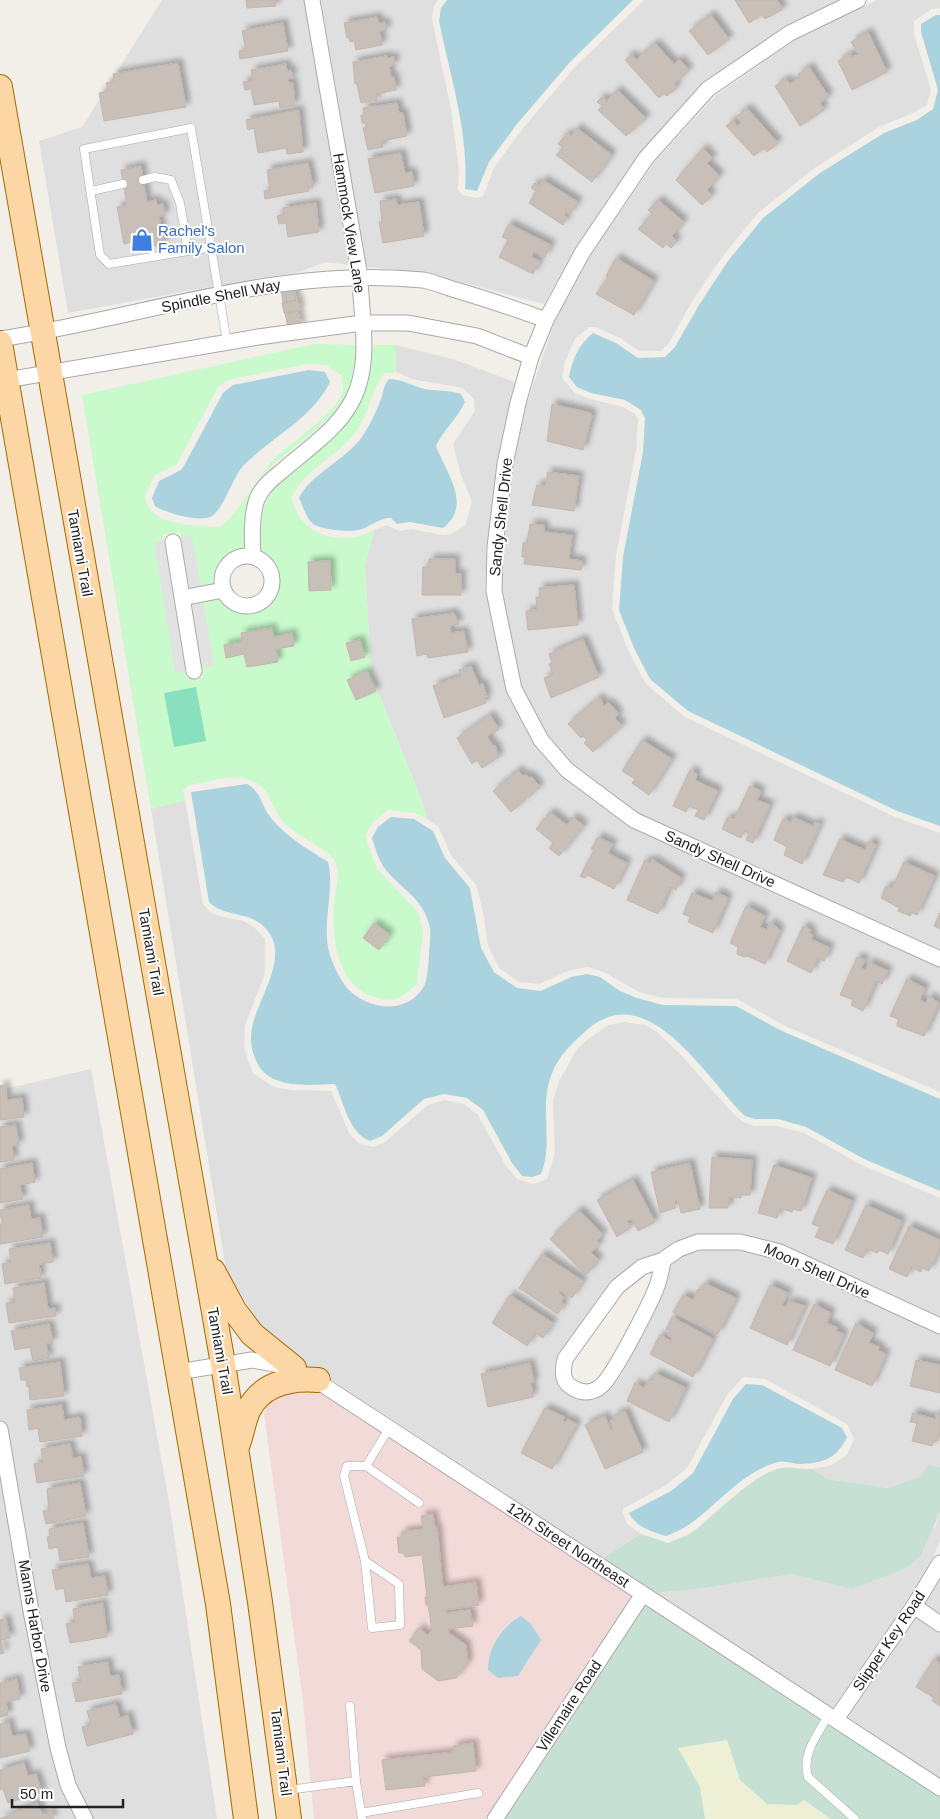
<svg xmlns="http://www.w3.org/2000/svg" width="940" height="1819" font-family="Arial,sans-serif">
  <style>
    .residential { fill: #e0dfdf }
    .commercial { fill: #f2dad9 }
    .farmland { fill: #eef0d5 }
    .wetland { fill: #c6e0d4 }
    .park { fill: #c8facc; fill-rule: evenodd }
    .pitch { fill: #88e0be }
    .parking { fill: #e2e2e2 }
    .water { fill: #aad3df }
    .building { fill: #c7bfb8; stroke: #c4b6ab; filter: url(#shadow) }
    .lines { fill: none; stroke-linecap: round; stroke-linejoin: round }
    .service-casing { stroke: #a9a9a9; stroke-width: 9 }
    .minor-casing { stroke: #a9a9a9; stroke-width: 17 }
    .primary-casing { stroke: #a06b00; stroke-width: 26 }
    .service { stroke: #fff; stroke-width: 8 }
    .minor { stroke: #fff; stroke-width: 15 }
    .primary { stroke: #fcd6a4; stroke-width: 24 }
    .labels { text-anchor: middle; stroke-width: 4; stroke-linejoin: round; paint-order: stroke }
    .street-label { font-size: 15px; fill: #222; stroke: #fff }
    .shop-label { font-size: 15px; fill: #366cbe; stroke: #fff; text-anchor: start }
  </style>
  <defs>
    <filter id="shadow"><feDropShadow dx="4.5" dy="-4.5" stdDeviation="2.5" flood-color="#0004"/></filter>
  </defs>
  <rect width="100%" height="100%" fill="#f2efe9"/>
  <path class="residential" d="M162,0H304L349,265L326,262L296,273L259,278L68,313L39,141L82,127Z
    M321,0H438L434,6L432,19L451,109L459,170L458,190L462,195L477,198L483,196L495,166L523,128L575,67L644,0H839L785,26L702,84L639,154L575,248L544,304L427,273L366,267Z
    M877,0H940V8L932,9L914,21V34L931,90L927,105L913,113L879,127L816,167L758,213L722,257L693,300L669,343L661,351H640L618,337L595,327H589L575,339L564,364L562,378L575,393L590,399L623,407L635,414L638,419L636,451L616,555L612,609L628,650L646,684L685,717L895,817L940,833V951L638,814L572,765L548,736L522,687L502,591L504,549L513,466L526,406L555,321L589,258L653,164L715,96L795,40Z
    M395,345L453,359L515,382L497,463L487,546L485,590L506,690L535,745L562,776L631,827L940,967V1092L785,1026L737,999L663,998L639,992L604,972L587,967L568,971L539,984L519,982L499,968L488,946L483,911L476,885L451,855L438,826L427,819L423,804L371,674L365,565L374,530L386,525L400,531L411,529L443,535L450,534L465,526L472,502L461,475L453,444L475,411L474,399L463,388L412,379L396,372Z
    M185,800L203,904L210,912L222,917L244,921L255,928L265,939V973L245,1026L244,1048L253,1073L274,1087L292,1090L331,1091L350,1135L360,1144L374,1147L385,1142L428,1105L445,1100L464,1104L478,1115L506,1166L517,1179L533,1184L547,1179L555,1153L553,1101L559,1081L577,1049L587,1040L608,1025L624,1022L645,1025L657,1032L681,1055L730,1110L743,1122L755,1126H778L804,1133L862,1165L940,1198V1318L783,1245L741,1234L694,1235L675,1242L659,1253L637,1260L610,1282L558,1354L554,1370L562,1390L577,1399L595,1400L609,1391L622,1374L665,1289L671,1265L684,1256L701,1250H740L759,1253L777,1260L940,1335V1467L929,1465L922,1476L888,1488L828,1479L812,1469L832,1465L847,1455L854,1439L847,1424L765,1379L743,1377L727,1395L687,1468L666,1485L623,1509V1513L627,1524L641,1534L603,1558L326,1376L298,1362L266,1335L226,1270L151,809Z
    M91,1069L169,1502L217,1819H0V1090Z
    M940,1512V1541L933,1558L907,1601L833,1708L657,1593L706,1588L792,1574L851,1589L935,1527Z
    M940,1580V1614L925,1604Z
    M917,1617L940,1633V1779L848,1717Z"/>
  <path class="commercial" d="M316,1388L632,1595L485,1819H314L303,1701L264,1414L268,1400L282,1391Z"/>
  <path class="farmland" d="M727,1740L740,1780L804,1800L831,1819H705L700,1787L678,1748Z"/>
  <path class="wetland" d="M928,1465L940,1467V1512L921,1555L906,1568L851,1589L792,1574L706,1588L657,1593L603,1558L641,1534L668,1543C677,1539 688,1536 695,1530C717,1513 755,1473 781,1468C790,1466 802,1470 812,1469L828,1479L888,1488L922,1476Z
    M646,1605L940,1797V1819H831L804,1800L797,1805L767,1804L740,1780L727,1740L678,1748L700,1787L705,1819H505Z"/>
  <path class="park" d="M314,344L357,345C354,365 352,386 341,403C319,437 259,463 249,499C244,515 244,531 244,548C224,552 214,563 213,584L189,589L180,533L163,534L187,679L203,678L191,605L220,599C252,643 310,577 261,551L260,528L265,503L273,490L340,432L355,412L365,393L373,345H395L396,372L385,373C372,386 370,415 354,434C336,457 303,471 292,497C298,536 343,548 374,530L365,565L371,674L423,804L427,819L415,813L388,810L373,822L365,836L377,869L418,912L423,930L417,984C401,999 393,1004 371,996C337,983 331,936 334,904C335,889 342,874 334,860C328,850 301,837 291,829C278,819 275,808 268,795C250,766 217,781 189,785L183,790L185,800L151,809L82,395ZM307,364L326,365L342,376C342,380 344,387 343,391C337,413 291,442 275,458C255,480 243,508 220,527C198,526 145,526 145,495L154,476L176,465L179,460L218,387L228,380Z"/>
  <path class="pitch" d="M196,687L206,741L174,747L164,693Z"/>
  <path class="parking" d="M192,535L214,665L175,672L154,542Z"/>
  <path class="water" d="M447,0H633L570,62L517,124L489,162L477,191L465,189C469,134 450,75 439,21L441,8Z
    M936,15H940V826L897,811L688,711L650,679L634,648L619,610L623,557L643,452L645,418L641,410L625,400L591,393L577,387L569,377C572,360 579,344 593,333L616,343L638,358L665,357L675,347L699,305L728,261L763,218L820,173L884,133L917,120L933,109L938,90L921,32V24Z
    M309,370L325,372L330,382C312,419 270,438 243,466C232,478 223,512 210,517C197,522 166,513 155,506L152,498L159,481L181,470L185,464L223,393L233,385Z
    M389,379C402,379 412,386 425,389C437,391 449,390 461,394L465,402C458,418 443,430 436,446C446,473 473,505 443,528L410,522L397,524L391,518C379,518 373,525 362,529C353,533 319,530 312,523C306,517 303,506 299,498C310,475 345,460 362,437C370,425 376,412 381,399C384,391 383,386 389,379Z
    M247,784C262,792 261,806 271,818C286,837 308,849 328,862C336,892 318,930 333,963C336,971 342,982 348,989C368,1010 406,1015 423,988C428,980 428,964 429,955C429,946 431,936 430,928C424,897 399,889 383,866C378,858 375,847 372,838L378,827L391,817L414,819L433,831L445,858L470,888L481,948L494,972L517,988L541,991L571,977L587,974L600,977L620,991L637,998L663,1005L736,1006L782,1031L940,1099V1191L864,1159L806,1127L778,1119H755L745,1116C707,1080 649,977 588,1029C572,1043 558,1056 551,1076C539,1108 554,1143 541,1174L532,1177L522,1176L512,1163L483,1110L467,1098L444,1094L424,1099L382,1136L370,1141C349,1133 344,1103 335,1084C306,1085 266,1090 255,1058C251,1048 250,1038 252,1028C256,1003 286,962 271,936C255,908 227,920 209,902L191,792Z
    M746,1384L762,1385L842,1428L847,1437C837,1458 824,1463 801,1464C793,1464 785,1460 778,1462C742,1472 719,1503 690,1524C683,1529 674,1533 666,1536C652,1532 636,1527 629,1513L671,1491L693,1473L733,1399Z
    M521,1616L531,1624L541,1640L518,1676L498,1678L488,1670C488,1648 501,1627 521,1616Z"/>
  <path class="building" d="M246,0H278V1L275,2L276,6L247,8Z
    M735,0H777L783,9L765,19L762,15L749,23Z
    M711,15L729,39L708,55L689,31Z
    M377,17L379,23L385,22L387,30L380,31L382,45L356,50L354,41L350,42L349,38H347L344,23Z
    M283,23L288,51L240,59L239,51L246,50L242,31Z
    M868,32L887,72L852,90L838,61L851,53L852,57L858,54L851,42Z
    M655,43L674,64L679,59L689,70L674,84L677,87L667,96L664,94L659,98L625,60L631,54L636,60Z
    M387,56V58L394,57L395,65L389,66L391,77H394L396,90L376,94L377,100L361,103L357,84H355L353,62Z
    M178,63L186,107L104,121L99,93L108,91L106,83L114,81L113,74Z
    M286,64L287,71L291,70L293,78H288L289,83H293L295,105L280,108L279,101L254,105L251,89L245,90L243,82L253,80L251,70Z
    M809,67L829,97L820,103L824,110L800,126L775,86L786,79L790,84L800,77L798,74Z
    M617,90L646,118L626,136L598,110L602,106L597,102L602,97L607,101Z
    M397,103L399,113H403L407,136L382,141L383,147L368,150L363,128L366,127L365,123H362L361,115H364L363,108Z
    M747,108L778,143L767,152L764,148L754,156L726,126L733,120L737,126L741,122L736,117Z
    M299,110L303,152L287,154L286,148L258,153L254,128L248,130L246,120Z
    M577,128L612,155L592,182L556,155L563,147L558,144L567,133L571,136Z
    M703,148L713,158L707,163L720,176L707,190L712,195L702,205L676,180Z
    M401,153L405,173L412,172L414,186L375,193L368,159Z
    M308,163L313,187H308L309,191L265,199L264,191L270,190L267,170Z
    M141,166L147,202L156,200L157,205L163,204L165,215L159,216L164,244L133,250L132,242L124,244L117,207L127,205L121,170Z
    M543,180L578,202L570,214L566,212L564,216L567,218L563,225L529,203L536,191L531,188L535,183L539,186Z
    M396,199L397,205L419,202L424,236L383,243L379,222H382L380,201Z
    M658,200L684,222L672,236L677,241L671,248L666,244L663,248L638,229L652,214L648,210Z
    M316,203L319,232L288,237L286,223L279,224L277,216L284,214L283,208Z
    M509,224L551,245L545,257L534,251L531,257L540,261L533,274L499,257L508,240L502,237Z
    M616,258L654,281L634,315L596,294L608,277L606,276Z
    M294,285L296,300L283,303L281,287Z
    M298,300L300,310L284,313L282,303Z
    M298,311L301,326L288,328L285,313Z
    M552,404L591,413L592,416L583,450L547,441Z
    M548,472L579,476L574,511L532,505L537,485L545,486Z
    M530,524L544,525V532L572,535L569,559L582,561L581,570L524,564L525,557H522L523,543H527Z
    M429,559H455V574H461V595H422L423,567H429Z
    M330,561L331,590L309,591L308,562Z
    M574,585L578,625L528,630L526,611L537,610L536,597H540L539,588Z
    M454,613L459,624L450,626L451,633L464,631L468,652L428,658L427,654L417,656L412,619Z
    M272,628L274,637L292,633L294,646L276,649L278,662L247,667L244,654L226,658L224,645L242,642L241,633Z
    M583,639L599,677L551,698L544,678L553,674L549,664L552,662L549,654Z
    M360,640L365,657L351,661L346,643Z
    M471,666L479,685L483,684L487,697L484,698L486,703L444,718L433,686L461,676L459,670Z
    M367,671L376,691L356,700L347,680Z
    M598,698L601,699L604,706L608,702L619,714L615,718L622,726L593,752L584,743L587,740L583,736L581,738L568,724Z
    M490,715L499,729L487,736L493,746L495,745L499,757L482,768L477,760L472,764L457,738Z
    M642,740L672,759L649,795L632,783L635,779L622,771Z
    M518,770L523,776L526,774L529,778L531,776L540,787L511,812L493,791Z
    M690,770L697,774L695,780L718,791L704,820L695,816L698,810L689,806L686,812L673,806Z
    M750,786L761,791L757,800L770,805L753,843L746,840L749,833L744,831L741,838L722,829L728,817L734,819Z
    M550,812L567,825L573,817L584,826L559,856L549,848L553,843L536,829Z
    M793,817L813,826L815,822L820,824L802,864L784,855L787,847L774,840L783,819L791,822Z
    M598,837L613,844L608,853L627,863L614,889L587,875L585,878L580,876L594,850L591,849Z
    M840,839L865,850L869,841L876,845L859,883L846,877L843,882L823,875Z
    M652,859L681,878L676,890L670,887L658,914L627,900L645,860L650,863Z
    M904,862L935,876L917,915L912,913L910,916L898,911L899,908L881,898L886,886L892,888Z
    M716,892L728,898L713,933L688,922L690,917L683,914L692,893L712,901Z
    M746,906L765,916L760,927L767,930L770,922L780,930L765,964L747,956L744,957L737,954L738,947L730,943Z
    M940,913V929L934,926Z
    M374,923L390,935L379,950L363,938Z
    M803,926L811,930L809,933L813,935L811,939L830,948L824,961L818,958L811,973L787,961Z
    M857,957L865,960L861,968L866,970L869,962L888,971L882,984L876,981L863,1011L851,1005L853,1000L840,995Z
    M907,979L925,988L920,1000L926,1003L929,996L939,1003L924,1036L897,1026L898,1019L890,1016Z
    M5,1085L7,1100L22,1098L24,1117L0,1120V1086Z
    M16,1125L19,1145L12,1146L14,1160L0,1162V1127Z
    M712,1157L752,1160L750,1195H741V1198L729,1197L728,1208H709Z
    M32,1163L35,1182L20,1185L23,1199L0,1203V1169Z
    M690,1163L700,1209L681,1213L678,1200L674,1201L675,1208L660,1213L651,1172Z
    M774,1165L812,1178L801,1211L793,1209L792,1212L780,1208L777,1218L758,1213Z
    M633,1180L655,1222L638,1231L632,1219L627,1221L631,1227L617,1237L597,1200Z
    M827,1190L852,1201L833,1244L815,1237L820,1227L812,1224Z
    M29,1205L31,1219L40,1218L43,1237L0,1244V1224H2L0,1210Z
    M866,1205L902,1221L888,1254L879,1250L877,1253L867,1249L863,1258L845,1250Z
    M579,1210L603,1235L597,1241L600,1244L591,1252L599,1260L586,1275L550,1239Z
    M909,1226L940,1240V1247L929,1271L922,1268L921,1272L911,1267L907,1277L889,1269Z
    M50,1243L53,1262L39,1264L41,1278L5,1284L2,1264L11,1263L9,1249Z
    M542,1254L583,1281L572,1298L560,1291L559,1293L564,1297L561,1302L564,1304L558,1314L519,1288Z
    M44,1283L48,1309L55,1308L56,1316L9,1323L6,1303L15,1302L13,1288Z
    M705,1283L736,1298L718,1334L673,1312L683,1295L693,1300L698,1289L701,1290Z
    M770,1285L788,1293L782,1305L786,1307L789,1301L805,1306L787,1345L750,1328Z
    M510,1295L553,1323L543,1338L535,1333L527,1346L492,1323Z
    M814,1304L831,1313L827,1323L838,1328L836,1331L844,1334L830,1366L793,1350Z
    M672,1317L713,1339L693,1377L650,1354L660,1335L671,1341L672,1338L667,1335L670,1331L666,1329Z
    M856,1323L873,1333L869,1343L880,1347L878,1350L886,1354L872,1386L835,1370Z
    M49,1324L53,1342L46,1344L49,1358L33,1361L30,1347L15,1350L11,1331Z
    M916,1360L940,1365V1393L910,1386Z
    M60,1362L64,1396L30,1400L29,1388L31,1387H27L26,1380H21L19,1368Z
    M530,1363L534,1382L531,1383L533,1397L488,1407L481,1374Z
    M655,1373L686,1388L669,1422L627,1401L635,1383L644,1388L649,1379L652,1380Z
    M62,1405L64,1420L79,1417L81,1420L82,1436L40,1442L38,1428L29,1430L27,1410Z
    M545,1408L565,1417L563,1420L566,1422L567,1419L577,1424L552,1469L521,1453Z
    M625,1411L643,1452L605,1469L585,1425L605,1416L611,1430L613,1429L610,1421L616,1419L614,1415Z
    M913,1413L935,1419L937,1413L940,1414V1435L937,1441L934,1440L932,1446L912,1441L917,1423L910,1422Z
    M70,1444L73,1458L81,1457L84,1476L37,1483L34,1464L43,1463L41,1449Z
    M80,1483L86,1516L46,1524L43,1511L49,1510L47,1489Z
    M433,1514L435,1528L437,1527L443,1587L476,1582L479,1605L446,1610V1613L470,1610L473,1626L448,1629L449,1633L466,1645L468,1663L456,1678L438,1681L422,1669L421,1650L409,1641L419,1628L428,1635L432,1630L428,1605H426L425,1597H427L422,1555L405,1557L404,1553H399L397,1537H402V1532L423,1529L421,1516Z
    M83,1523L89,1557L60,1561L58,1547L49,1549L47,1537L50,1536L49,1529Z
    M88,1564L91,1578L105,1576L108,1595L66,1602L64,1588L56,1590L52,1570Z
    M103,1603L107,1637L70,1643L66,1624L75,1623L73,1609Z
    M6,1619L10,1638L1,1640L4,1653L0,1654V1620Z
    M934,1659L940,1663V1706L932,1701L934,1698L916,1687Z
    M108,1662L110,1676L119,1675L122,1694L76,1702L72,1683L81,1682L78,1667Z
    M17,1679L20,1699L6,1702L8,1715L0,1717V1683Z
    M116,1704L120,1718L128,1715L133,1734L87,1746L82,1727L91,1725L87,1711Z
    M9,1722L12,1736L26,1734L30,1751L0,1758V1724Z
    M473,1743L476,1771L423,1777L425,1786L386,1790L382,1760L454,1752L453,1746Z
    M24,1763L28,1776L36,1774L42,1792L8,1803L3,1789L0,1790V1770Z
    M37,1803L43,1816L51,1812L54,1819H0Z"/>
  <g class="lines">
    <defs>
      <path id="service" d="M143,180L155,177L171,180L180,203L188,251
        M91,191L123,184
        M213,247L109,264L100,255L84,149L191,128L227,342
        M366,1466L390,1427
        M365,1561L399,1584L400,1625L372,1628L365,1561L344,1476L347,1466H366L419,1503
        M829,1714C818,1734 801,1754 808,1777L855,1819
        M356,1781L362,1819
        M288,1790L356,1781L350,1706
        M361,1813L478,1793"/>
      <path id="minor" d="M858,0L790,33L708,89L646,158L582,253L546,320L531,357L518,403L505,464L495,547L494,591L514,689L541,740L567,770L634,820L940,959
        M0,339C141,318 279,265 423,280C434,282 445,287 456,290C486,299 516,309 546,320
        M0,381L258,337L362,323H408L477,336L531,357
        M173,542L194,671
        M253,556C252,538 251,517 257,499C262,487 272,479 282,471C309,447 344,426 357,390C370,354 361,315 360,277L312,0
        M222 581a25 25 0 1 1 50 0a25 25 0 1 1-50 0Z
        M182,598L223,590
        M663,1260C662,1268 660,1276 658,1283C653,1299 613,1377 601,1386C591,1395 580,1393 570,1386C561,1380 563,1368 565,1359L617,1287L642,1267L663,1260L679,1249L698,1242H740L780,1252L940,1326
        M178,1372L252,1360L286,1366
        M311,1377L940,1788
        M0,1429L31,1611L58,1748L68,1785L85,1819
        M914,1606L940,1624
        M836,1719L914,1606L940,1563
        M495,1819L643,1594"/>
      <path id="primary" d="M0,87L223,1364L260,1602L289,1819
        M0,343L218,1604L246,1819
        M213,1271L234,1310L252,1334L294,1368
        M238,1444C242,1433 244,1419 249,1409C263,1383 291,1378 318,1380"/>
    </defs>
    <use href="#service" class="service-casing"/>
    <use href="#minor" class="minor-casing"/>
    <use href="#primary" class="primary-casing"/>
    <use href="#service" class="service"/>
    <use href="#minor" class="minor"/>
    <use href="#primary" class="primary"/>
  </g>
  <defs>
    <symbol id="shop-bare" viewBox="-9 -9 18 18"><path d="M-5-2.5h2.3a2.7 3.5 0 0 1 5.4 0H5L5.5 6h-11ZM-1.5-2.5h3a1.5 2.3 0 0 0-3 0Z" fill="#3f7fe0" stroke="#fff" stroke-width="2.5" paint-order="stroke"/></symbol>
  </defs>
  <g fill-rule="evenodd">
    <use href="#shop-bare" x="126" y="224" width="32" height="32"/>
  </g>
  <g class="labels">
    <g class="street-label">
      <text transform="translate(349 223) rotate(81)" y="5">Hammock View Lane</text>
      <text transform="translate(221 296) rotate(-11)" y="5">Spindle Shell Way</text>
      <text transform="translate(501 517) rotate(-84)" y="5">Sandy Shell Drive</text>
      <text transform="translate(80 553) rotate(80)" y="5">Tamiami Trail</text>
      <text transform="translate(720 859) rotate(24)" y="5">Sandy Shell Drive</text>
      <text transform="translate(151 952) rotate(80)" y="5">Tamiami Trail</text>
      <text transform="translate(817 1271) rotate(24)" y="5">Moon Shell Drive</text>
      <text transform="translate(220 1351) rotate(80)" y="5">Tamiami Trail</text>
      <text transform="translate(568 1545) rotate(33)" y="5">12th Street Northeast</text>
      <text transform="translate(35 1626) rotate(80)" y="5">Manns Harbor Drive</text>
      <text transform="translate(889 1641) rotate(-56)" y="5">Slipper Key Road</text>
      <text transform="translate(569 1706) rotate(-57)" y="5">Villemaire Road</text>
      <text transform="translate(281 1752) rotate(83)" y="5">Tamiami Trail</text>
    </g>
    <g class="shop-label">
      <text x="158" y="236">Rachel's<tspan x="158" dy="17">Family Salon</tspan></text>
    </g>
  </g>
  <path d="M12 1799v8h111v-8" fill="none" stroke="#222222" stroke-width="2.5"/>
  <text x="20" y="1799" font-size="15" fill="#222222" stroke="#ffffff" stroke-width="4" paint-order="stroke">50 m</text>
</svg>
